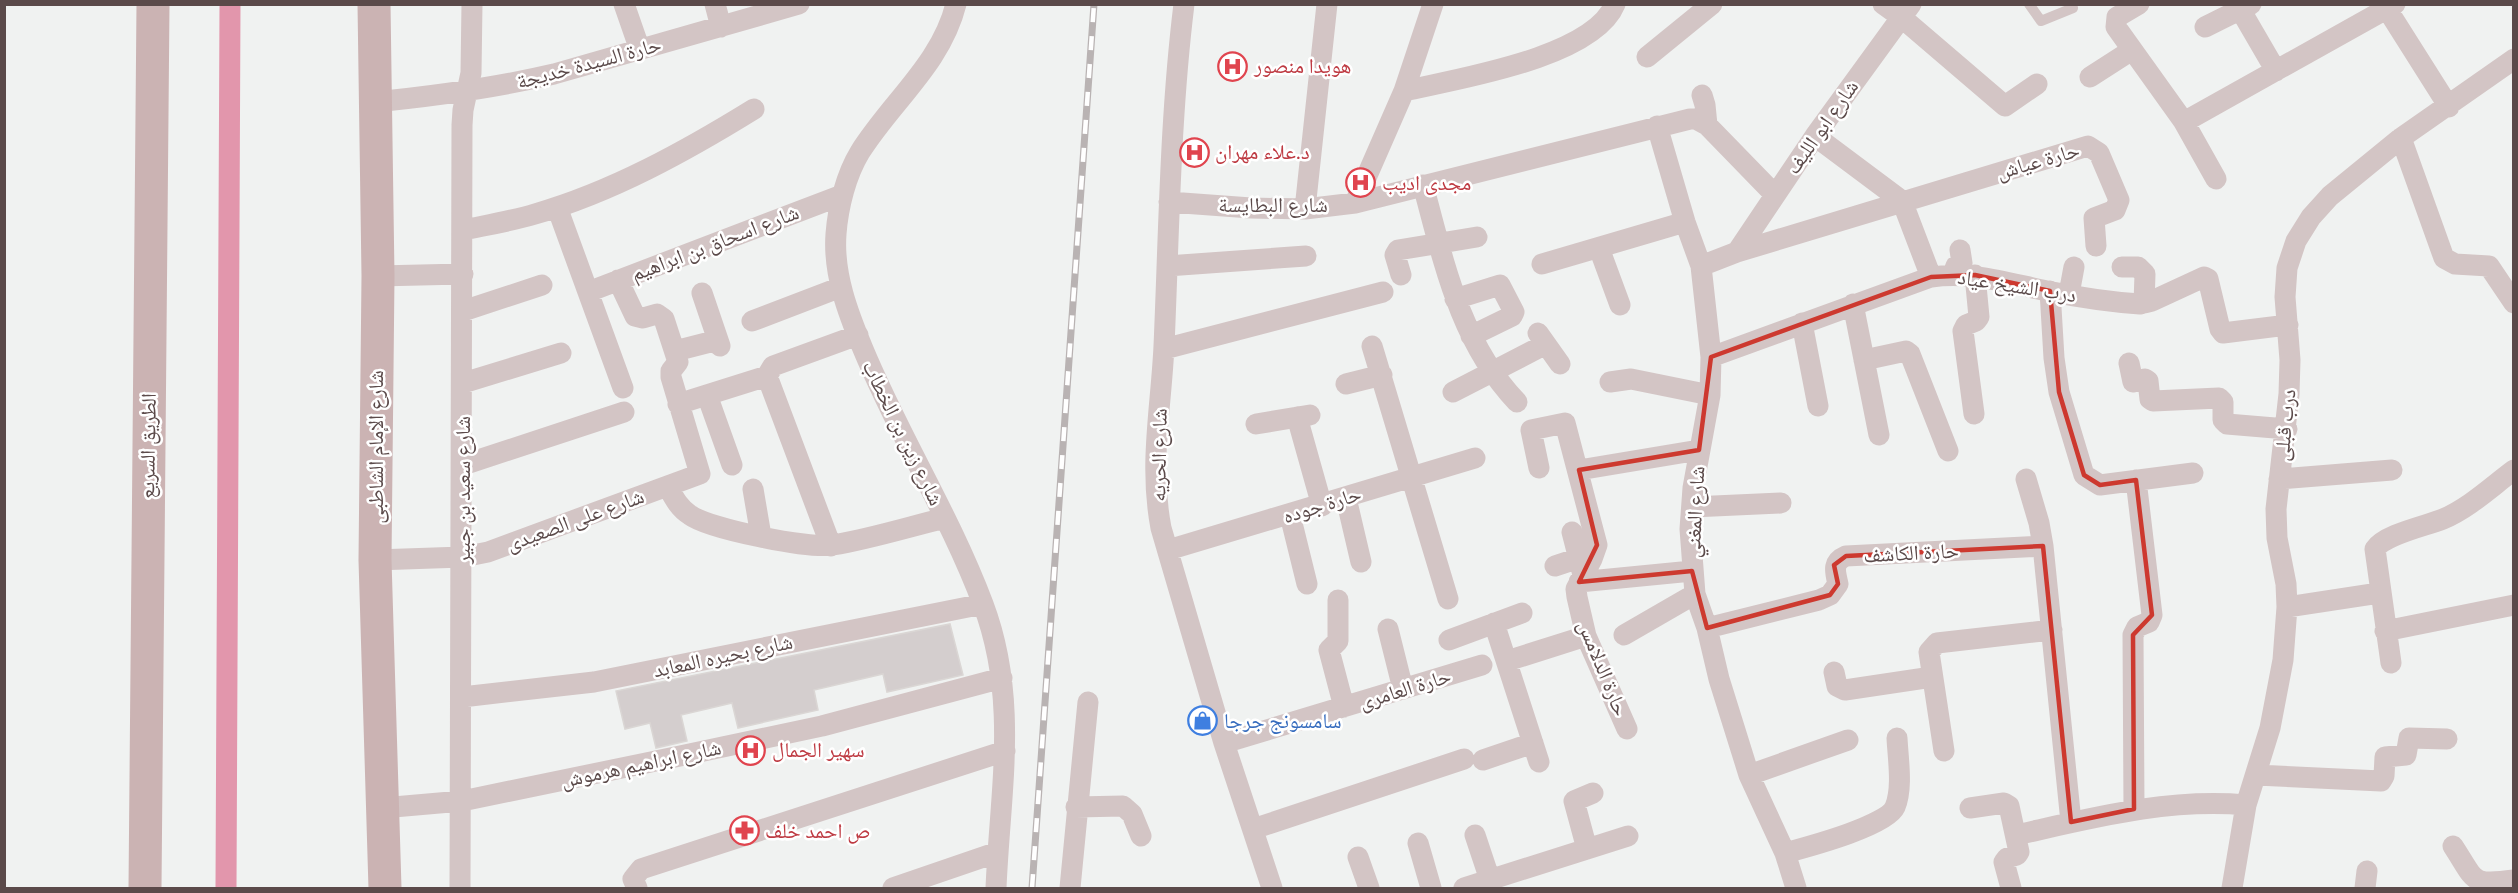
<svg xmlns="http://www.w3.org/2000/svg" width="2518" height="893" font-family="Ubuntu,'Noto Naskh Arabic',sans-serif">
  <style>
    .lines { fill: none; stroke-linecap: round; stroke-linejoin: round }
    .canal { stroke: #e296ac; stroke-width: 21 }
    .building { fill: #d4cece; stroke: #dad6d4; stroke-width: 1.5 }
    .lane { stroke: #d3c5c5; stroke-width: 10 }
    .street { stroke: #d3c5c5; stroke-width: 21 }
    .primary { stroke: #cbb3b3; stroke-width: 33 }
    .rail-casing { stroke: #b9b3b3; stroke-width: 7 }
    .rail { stroke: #fff; stroke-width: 4.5; stroke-dasharray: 14; stroke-linecap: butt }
    .marked { fill: none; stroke: #cd392f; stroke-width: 4.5; stroke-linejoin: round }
    .labels { text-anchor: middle; stroke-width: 5; stroke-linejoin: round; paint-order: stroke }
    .street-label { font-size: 21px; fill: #5b4a4a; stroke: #fff }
    .health-label { font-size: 21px; fill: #be3a42; stroke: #fff; text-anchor: start }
    .shop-label { font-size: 21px; fill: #366cbe; stroke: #fff; text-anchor: start }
  </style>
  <rect width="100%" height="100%" fill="#f0f2f1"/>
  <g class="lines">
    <path class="canal" d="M226,888L230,4"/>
  </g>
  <path class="building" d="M950,624L963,675L887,692L883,674L814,690L818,710L738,728L732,703L681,715L687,741L656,748L650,723L625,729L616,691Z"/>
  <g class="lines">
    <path class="lane" d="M2029,4L2041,21L2073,8"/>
    <path class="street" d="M624,4L640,50
      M715,4L721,27
      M956,4C941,64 892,101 860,152C846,175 838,207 836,234C833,274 848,313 863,349C899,436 950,516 983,604C1019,699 1000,791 996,888
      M1184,4C1170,118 1169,232 1164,346C1161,409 1149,465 1161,528L1224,743L1272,888
      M1883,4L1901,17L2005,106L2037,84
      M2139,4L2117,17L2116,27L2184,122L2216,179
      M2245,4L2244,16L2276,71
      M2387,9L2449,107
      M2205,27L2251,4
      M1647,57L1712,4
      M2090,77L2132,50
      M1404,91C1456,79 1593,58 1615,4
      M1702,95L1705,105L1707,125
      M374,102C435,96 494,88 554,74L799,4
      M2184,122L2395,4
      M1657,126L1685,222L1701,266L1711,357L1710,395L1693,488L1690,529L1695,594L1707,628L1719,679L1749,775L1785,853L1796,888
      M1815,136L1902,201L1931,277
      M2401,138L2444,258L2455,264L2489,266L2514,303
      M1423,185C1444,263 1460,342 1517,402
      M1169,202L1251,208L1305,209L1355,203L1690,119H1696L1707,125L1775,195
      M1355,203L1404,91L1433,4
      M557,207L623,388
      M1305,209L1327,4
      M463,230C487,225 512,221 535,214C612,192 686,151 754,109
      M1599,248L1620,305
      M1737,252L1815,136L1911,4
      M1542,264L1685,222
      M1167,266L1306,256
      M1701,266L1737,252L2088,146L2099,153L2119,200L2115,210L2094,218L2096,246
      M2122,267H2138L2145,274L2144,303
      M1953,274L1956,266L1962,263L1960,250
      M1401,275L1395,255L1398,250L1477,237
      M378,276L463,274
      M2050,291L2054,358L2059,392L2084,475L2100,485L2193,473
      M588,292L842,195
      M702,293L720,346
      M2069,294L2074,267
      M1455,299L1500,285L1514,312L1512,316L1471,336
      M1853,304L1879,435
      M463,311L542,285
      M752,321L841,287
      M1802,323L1818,406
      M1538,333L1560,364
      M1372,346L1448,599
      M1164,349L1383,292
      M675,351L718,340
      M1711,357L1931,277C1971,271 2008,283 2047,291C2077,297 2109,302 2140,304L2152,301L2204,277L2208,279L2220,329L2223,333L2288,325
      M1864,360L1906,351L1910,354L1948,451
      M2129,363L2133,382L2145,379L2148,381L2150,399L2153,401L2219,398L2223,402V420L2227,424L2287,429
      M767,376L831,546
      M1610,382L1631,379L1710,395
      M463,383L561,353
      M1346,384L1382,375
      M1453,392L1546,344
      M707,395L732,465
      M678,404L767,376L773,366L858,335
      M1974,414L1963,331L1966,325L1976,321L1979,317L1975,275
      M1297,417L1322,506
      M1256,424L1310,415
      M463,465L624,412
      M1539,468L1531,430L1565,423L1597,545L1592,559L1576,589L1577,597L1586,636L1627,729
      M1579,470L1699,450
      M2026,479L2039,523L2043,546L2071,822
      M2279,479L2392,470
      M668,487C674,498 679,508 690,515C709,529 809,549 833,545C870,539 908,527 945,518
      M753,489L761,536
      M1346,498L1361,562
      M1692,507L1781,503
      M1290,515L1307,584
      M1572,532L1583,575
      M1168,550L1475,458
      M375,560L463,557L488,552L700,474L671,377V371L678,362L664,319L657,314L643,318L635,316L618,280
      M1555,566L1579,558
      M1579,582L1692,571
      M1338,600V641L1329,650L1344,707
      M2287,607L2379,593
      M1494,623L1539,762
      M1707,628L1819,600L1830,595L1838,584C1835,571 1832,562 1846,556L2043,546
      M1388,629L1403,689
      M2385,631L2514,605
      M1624,635L1695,594
      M1449,640L1522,613
      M1507,661L1586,636
      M2391,663L2375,549C2385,534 2426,526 2443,519C2469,508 2491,487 2514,470
      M1834,672L1837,686L1845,690L1932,677
      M462,697L594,682L983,604
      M1224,743L1482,665
      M1944,751L1929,652L1937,643L2052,630
      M1483,760L1533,743
      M1749,775L1848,740
      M2256,775L2381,781L2384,776L2385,757L2406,755L2409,738L2447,739
      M1076,807L1123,806L1132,814L1141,836
      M382,808L462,801L680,756L822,726L1002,678
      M1970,808L2004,803L2009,806L2019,852L2017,855L2007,858L2004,862L2011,888
      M2134,809L2133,635L2137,627L2149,622L2152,615L2136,480
      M1253,829L1464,759
      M1475,835L1490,880
      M2016,835C2092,818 2167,798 2246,805
      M1418,843L1431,888
      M2453,846C2476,881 2470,886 2514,880
      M1587,849L1574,801L1593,793
      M1785,853C1807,847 1887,826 1895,807C1903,788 1898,759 1897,738
      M1358,857L1369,888
      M460,888L462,125L463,110L471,73L472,4
      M637,888L633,879L641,869L1005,751
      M893,888L998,852
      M1070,888L1088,702
      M1464,888L1628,836
      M2232,888L2246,805L2270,728L2283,660L2287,607L2286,584L2277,538L2276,509L2289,394L2290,360L2285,297L2287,268L2296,241L2311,217L2330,196L2401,138L2514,59
      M2365,888L2367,871"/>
    <path class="primary" d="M374,4L378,276L375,560L385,888
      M145,888L153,4"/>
    <defs>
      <path id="rail" d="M1032,888L1094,4"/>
    </defs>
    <use href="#rail" class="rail-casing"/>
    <use href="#rail" class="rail"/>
  </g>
  <path class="marked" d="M1975,275L2050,291L2059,392L2084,475L2100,485L2136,480L2152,615L2133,635L2134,809L2071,822L2043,546L1846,556L1834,565L1838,584L1830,595L1707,628L1692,571L1579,582L1597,545L1579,470L1699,450L1711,357L1931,277Z"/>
  <defs>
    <symbol id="hospital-ring" viewBox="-11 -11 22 22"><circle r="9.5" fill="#fff" stroke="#e0444e" stroke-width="1.5"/><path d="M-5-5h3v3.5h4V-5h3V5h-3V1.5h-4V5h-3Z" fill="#e0444e"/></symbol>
    <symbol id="shop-ring" viewBox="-11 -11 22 22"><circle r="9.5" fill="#fff" stroke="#3f7fe0" stroke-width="1.5"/><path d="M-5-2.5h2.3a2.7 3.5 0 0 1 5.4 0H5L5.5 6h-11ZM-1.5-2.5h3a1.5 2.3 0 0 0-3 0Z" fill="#3f7fe0"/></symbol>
    <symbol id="pharmacy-ring" viewBox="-11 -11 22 22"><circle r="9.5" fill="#fff" stroke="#e0444e" stroke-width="1.5"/><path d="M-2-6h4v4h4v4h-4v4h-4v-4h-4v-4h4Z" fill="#e0444e"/></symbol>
  </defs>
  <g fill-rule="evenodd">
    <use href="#hospital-ring" x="1216" y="50" width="33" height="33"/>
    <use href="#hospital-ring" x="1178" y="136" width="33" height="33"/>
    <use href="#hospital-ring" x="1344" y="166" width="33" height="33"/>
    <use href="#shop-ring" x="1186" y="704" width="33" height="33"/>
    <use href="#hospital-ring" x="734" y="734" width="33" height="33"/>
    <use href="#pharmacy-ring" x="728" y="814" width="33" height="33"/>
  </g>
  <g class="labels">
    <g class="street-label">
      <text transform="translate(589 63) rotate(-15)" y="7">حارة السيدة خديجة</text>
      <text transform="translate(1822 127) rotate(-55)" y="7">شارع ابو الليف</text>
      <text transform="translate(2038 161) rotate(-16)" y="7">حارة عياش</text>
      <text x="1273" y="212">شارع البطايسة</text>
      <text transform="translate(715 243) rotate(-21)" y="7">شارع اسحاق بن ابراهيم</text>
      <text transform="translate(2017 286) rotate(9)" y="7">درب الشيخ عياد</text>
      <text transform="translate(2285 425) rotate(-84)" y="7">درب قبلى</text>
      <text transform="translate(903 433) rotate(64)" y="7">شارع زين بن الخطاب</text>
      <text transform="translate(148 446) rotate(-89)" y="7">الطريق السريع</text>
      <text transform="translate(376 447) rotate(-90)" y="7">شارع الإمام الشاطبى</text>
      <text transform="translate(1159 455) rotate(-89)" y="7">شارع الحريه</text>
      <text transform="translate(463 490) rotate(-90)" y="7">شارع سعيد بن جبير</text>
      <text transform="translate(1322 505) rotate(-17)" y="7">حارة جوده</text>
      <text transform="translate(1695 512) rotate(-87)" y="7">شارع المغني</text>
      <text transform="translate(575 520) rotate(-20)" y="7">شارع على الصعيدى</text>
      <text transform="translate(1911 553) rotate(-3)" y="7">حارة الكاشف</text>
      <text transform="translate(723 656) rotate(-12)" y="7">شارع بحيره المعابد</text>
      <text transform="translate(1603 668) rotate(68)" y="7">حارة الدلامس</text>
      <text transform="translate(1405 689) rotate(-17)" y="7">حارة العامرى</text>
      <text transform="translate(641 764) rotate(-12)" y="7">شارع ابراهيم هرموش</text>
    </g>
    <g class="health-label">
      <text x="1254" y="73">هويدا منصور</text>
      <text x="1215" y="159">د.علاء مهران</text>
      <text x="1382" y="190">مجدى اديب</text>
      <text x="772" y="757">سهير الجمال</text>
      <text x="765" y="838">ص احمد خلف</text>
    </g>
    <g class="shop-label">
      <text x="1224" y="728">سامسونج جرجا</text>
    </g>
  </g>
  <rect width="2518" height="893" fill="none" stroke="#5b4a4a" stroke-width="12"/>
</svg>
